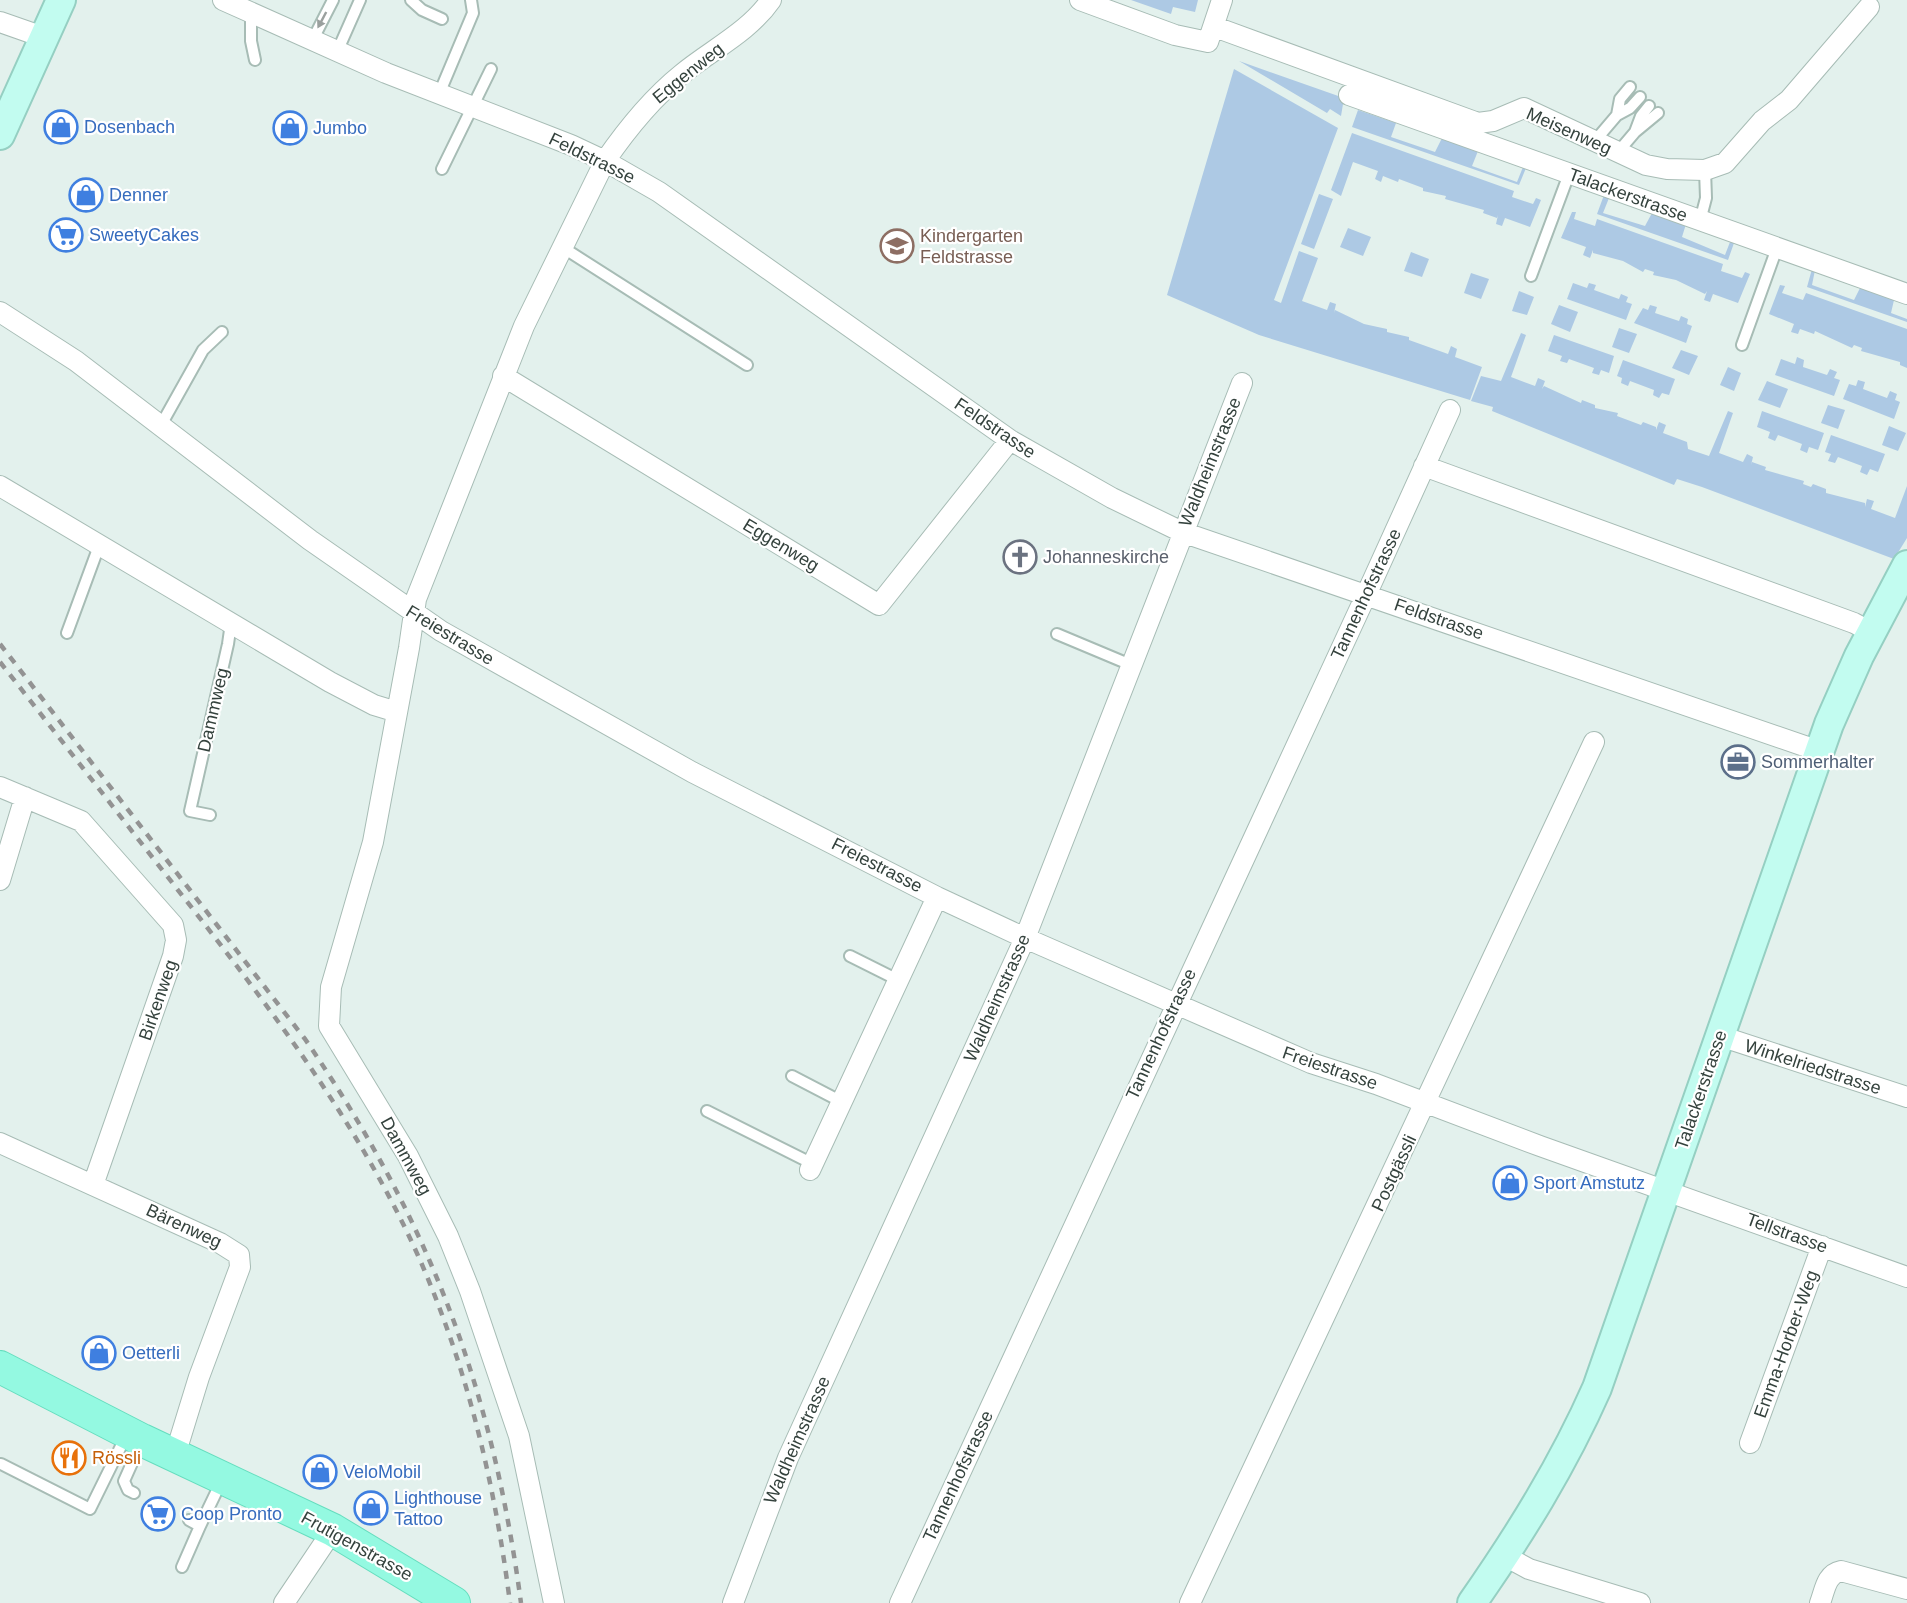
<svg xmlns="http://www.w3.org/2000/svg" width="1907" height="1603" font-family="Helvetica,sans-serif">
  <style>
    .green { fill: #adc9e4 }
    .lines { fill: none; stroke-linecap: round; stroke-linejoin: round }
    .lane-casing { stroke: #a7bcb5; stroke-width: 14 }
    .street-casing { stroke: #a7bcb5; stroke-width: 22 }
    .secondary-casing { stroke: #95cfc2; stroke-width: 32 }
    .primary-casing { stroke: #65ddbe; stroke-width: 34 }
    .lane { stroke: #fff; stroke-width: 10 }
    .street { stroke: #fff; stroke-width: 20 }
    .secondary { stroke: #c2fcf0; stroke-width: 28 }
    .primary { stroke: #94f9e1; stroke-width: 32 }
    .rail { stroke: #939393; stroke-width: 4.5; stroke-dasharray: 8 8; stroke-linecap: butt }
    .oneway { fill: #9aa09e }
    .labels { text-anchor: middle; stroke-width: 4.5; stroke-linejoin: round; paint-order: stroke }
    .street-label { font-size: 18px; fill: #34423d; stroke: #fff }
    .shop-label { font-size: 18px; fill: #366cbe; stroke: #fff; text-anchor: start }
    .education-label { font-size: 18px; fill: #785e54; stroke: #fff; text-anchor: start }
    .worship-label { font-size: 18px; fill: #5b616d; stroke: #fff; text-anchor: start }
    .service-label { font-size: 18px; fill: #4e5e75; stroke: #fff; text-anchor: start }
    .food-label { font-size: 18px; fill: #c56008; stroke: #fff; text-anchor: start }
  </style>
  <rect width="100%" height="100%" fill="#e3f1ed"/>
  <path class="green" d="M1131,0H1198L1195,12L1173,7L1171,14Z
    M1239,61L1344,98L1341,116L1330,109L1327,113Z
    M1234,69L1338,128L1274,300L1281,303L1299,251L1318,258L1302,301L1327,310L1330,302L1336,304L1334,313L1335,310L1364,324L1387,329V332L1409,337V340L1448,354L1451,346L1457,349L1455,357L1482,367L1470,400L1259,335L1167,295Z
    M1358,110L1396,123L1391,137L1435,152L1442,138L1478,151L1472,166L1517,182L1523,167L1526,168L1519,185L1352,127Z
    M1352,133L1514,191L1512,197L1533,204L1536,198L1541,200L1530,227L1505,218L1502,226L1496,224L1498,215L1497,218L1483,213L1484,210L1445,199L1446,196L1423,191V188L1399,179L1398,182L1383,176L1381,182L1375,179L1378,171L1353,162L1341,196L1331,190Z
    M1319,194L1333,199L1314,249L1301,244Z
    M1604,195L1609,198L1603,213L1645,226L1652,213L1686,224L1682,237L1725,255L1730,242L1734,243L1728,260L1597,214Z
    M1572,212H1576L1574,219L1595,226L1597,219L1723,264L1721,271L1742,278L1745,272L1750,274L1738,303L1713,294L1710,302L1704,300L1707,291L1705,294L1676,280L1653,275L1654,272L1645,269L1643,272L1623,261L1593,253V250L1590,258L1583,255L1586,247L1561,238Z
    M1348,228L1371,237L1363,256L1340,247Z
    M1411,252L1429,259L1422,277L1404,271Z
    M1812,269L1815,270L1812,285L1854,300L1860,288L1894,300L1891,313L1907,319V322L1807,287Z
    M1471,273L1489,279L1481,299L1464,293Z
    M1573,283L1587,288L1589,283L1596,285L1594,290L1619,299L1621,294L1628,297L1626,302L1632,304L1626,320L1567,299Z
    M1780,285L1785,286L1782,293L1803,300L1806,293L1907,329V368L1900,365V362L1861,351L1862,348L1854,345L1852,348L1815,331L1814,334L1800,329L1798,334L1791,332L1794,324L1769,314Z
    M1519,291L1534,297L1527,315L1512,311Z
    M1559,305L1578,312L1570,332L1551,324Z
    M1650,305L1657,307L1655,313L1679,321L1681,316L1688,319L1687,324L1692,326L1686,343L1634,323L1643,308L1648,310Z
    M1619,328L1637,334L1629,353L1612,347Z
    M1521,333L1526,335L1511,377L1535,386L1538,378L1545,381L1542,389L1544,386L1581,403L1582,400L1595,405V408L1618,413L1617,416L1641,425L1643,422L1656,427V430L1659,422L1666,425L1663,433L1687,442L1688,449L1709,456L1728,411L1733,413L1719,453L1743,462L1747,454L1753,457L1751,465L1752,462L1766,467L1765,470L1804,481L1803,484L1811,487L1813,484L1826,489V493L1865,503V507L1867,499L1874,501L1871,509L1895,518L1907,486V538L1894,559L1702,487L1677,479L1674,485L1492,411L1493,407L1471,401L1481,376L1501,381Z
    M1554,335L1614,356L1609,373L1601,370L1599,375L1592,373L1594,368L1569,359L1567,363L1560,361L1562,356L1548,351Z
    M1681,350L1698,356L1689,375L1672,368Z
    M1797,357L1804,360L1803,367L1827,375L1830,369L1837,372L1834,378L1840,380L1834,396L1775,375L1781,359L1795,364Z
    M1623,360L1675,379L1669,395L1662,393L1659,398L1653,395L1654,390L1630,381L1628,386L1621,383L1622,378L1617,376Z
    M1728,367L1741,373L1734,391L1720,385Z
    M1858,380L1865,382L1863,389L1887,398L1890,391L1897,394L1895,400L1900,402L1894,419L1843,399L1849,384L1856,386Z
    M1767,381L1788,389L1780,408L1758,400Z
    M1828,405L1845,410L1838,429L1821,423Z
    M1762,411L1824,433L1818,450L1809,447L1807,453L1800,450L1802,444L1778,435L1775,441L1768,438L1770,432L1757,427Z
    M1889,426L1906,433L1898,451L1882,445Z
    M1831,435L1885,454L1878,472L1870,469L1867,475L1860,472L1862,466L1838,457L1835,463L1828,461L1831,454L1825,452Z"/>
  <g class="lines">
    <defs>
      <path id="lane" d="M411,0L422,10L442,19
        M251,14V41L255,60
        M312,41L333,0
        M337,52L360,0
        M439,94L473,13L471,0
        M1617,115L1620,99L1630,87
        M1635,132L1641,116L1649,106
        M1594,142L1617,115L1630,108L1640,97
        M1618,152L1635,132L1658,113
        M442,169L491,69
        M1700,221L1706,198L1705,170
        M562,247L747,365
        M1531,276L1569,174
        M1742,345L1777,248
        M161,425L203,350L222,332
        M67,633L99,546
        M1057,634L1131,665
        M210,815L190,811L228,644L231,623
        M850,956L898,980
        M792,1076L842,1102
        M707,1111L813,1164
        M1,1464L90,1509L127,1434
        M134,1493L128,1490L124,1481L141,1443
        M189,1520L200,1526L222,1480
        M182,1567L200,1526"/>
      <path id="street" d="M223,0L386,73L571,145L605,161L659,192L1010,440L1112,498L1182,532L1819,751
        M1080,0L1175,35L1208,42L1222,0
        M0,22L43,37
        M1215,27L1478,123L1493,121L1524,108L1646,165L1667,169L1705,170L1725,163L1762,121L1789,100L1869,7
        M1349,95L1907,294
        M0,312L76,361L310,540L441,631L692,772L937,897L1025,938L1311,1063L1376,1084L1540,1146L1907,1277
        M503,376L879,605L1010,440
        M1424,466L1854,623L1871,632
        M0,486L330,682L374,705L397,712
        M0,787L81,821L173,925L176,940L173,956L93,1185
        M0,880L25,797
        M1720,1036L1907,1097
        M0,1143L220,1243L239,1255L240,1267L199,1377L175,1455
        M810,1170L937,897
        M1750,1443L1822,1246
        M1505,1556L1529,1569L1640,1603
        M284,1603L333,1530
        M554,1603L519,1436L470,1291L448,1236L408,1156L329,1026L331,987L373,842L409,648L416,599L524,326L605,161C627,129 651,99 682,74C711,50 749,32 771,0
        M733,1603L788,1458L1025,938L1242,383
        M900,1603L1367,593L1450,410
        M1190,1603L1594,742
        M1820,1603C1825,1590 1826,1574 1841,1571L1907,1589"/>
      <path id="secondary" d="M0,135L61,0
        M1472,1603C1520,1534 1563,1465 1597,1388L1829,724L1859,656L1907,565"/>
      <path id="primary" d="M0,1367L142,1440L333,1530L454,1603"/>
    </defs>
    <use href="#lane" class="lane-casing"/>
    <use href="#street" class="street-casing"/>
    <use href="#secondary" class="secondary-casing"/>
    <use href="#primary" class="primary-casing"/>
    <use href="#lane" class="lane"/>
    <use href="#street" class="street"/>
    <use href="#secondary" class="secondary"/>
    <use href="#primary" class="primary"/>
    <path class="rail" d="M0,644L305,1039C429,1220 492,1386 521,1603
      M0,662C62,741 123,820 185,899C274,1013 361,1127 420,1260C468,1370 495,1485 510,1603"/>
  </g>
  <defs><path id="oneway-solid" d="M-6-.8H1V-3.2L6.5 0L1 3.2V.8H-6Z" transform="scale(1.5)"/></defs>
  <use class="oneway" href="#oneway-solid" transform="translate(322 20) rotate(118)"/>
  <defs>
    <symbol id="shop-ring" viewBox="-11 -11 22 22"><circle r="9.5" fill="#fff" stroke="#3f7fe0" stroke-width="1.5"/><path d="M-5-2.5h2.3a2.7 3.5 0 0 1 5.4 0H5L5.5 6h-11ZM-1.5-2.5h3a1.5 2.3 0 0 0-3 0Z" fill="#3f7fe0"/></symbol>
    <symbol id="supermarket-ring" viewBox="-11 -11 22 22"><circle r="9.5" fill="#fff" stroke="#3f7fe0" stroke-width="1.5"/><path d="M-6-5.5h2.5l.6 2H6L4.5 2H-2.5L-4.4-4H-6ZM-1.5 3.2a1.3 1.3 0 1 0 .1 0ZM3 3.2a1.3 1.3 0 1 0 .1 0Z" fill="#3f7fe0"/></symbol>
    <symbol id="school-ring" viewBox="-11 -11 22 22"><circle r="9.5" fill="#fff" stroke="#8d6e63" stroke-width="1.5"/><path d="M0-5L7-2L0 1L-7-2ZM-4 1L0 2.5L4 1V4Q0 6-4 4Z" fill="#8d6e63"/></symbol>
    <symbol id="church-ring" viewBox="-11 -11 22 22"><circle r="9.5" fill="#fff" stroke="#6b7280" stroke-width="1.5"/><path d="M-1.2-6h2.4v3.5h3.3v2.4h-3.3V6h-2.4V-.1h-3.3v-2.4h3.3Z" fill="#6b7280"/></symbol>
    <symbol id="office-ring" viewBox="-11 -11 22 22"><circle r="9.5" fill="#fff" stroke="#5c6f8a" stroke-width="1.5"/><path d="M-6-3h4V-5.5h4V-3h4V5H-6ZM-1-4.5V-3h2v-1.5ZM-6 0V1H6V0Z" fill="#5c6f8a"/></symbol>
    <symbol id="restaurant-ring" viewBox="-11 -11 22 22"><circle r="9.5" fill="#fff" stroke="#e8710a" stroke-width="1.5"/><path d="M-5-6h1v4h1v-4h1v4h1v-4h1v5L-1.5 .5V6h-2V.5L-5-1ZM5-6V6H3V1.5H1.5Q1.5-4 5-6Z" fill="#e8710a"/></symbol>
  </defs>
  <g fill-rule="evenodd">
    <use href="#shop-ring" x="42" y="108" width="38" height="38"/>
    <use href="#shop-ring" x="271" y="109" width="38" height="38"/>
    <use href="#shop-ring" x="67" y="176" width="38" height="38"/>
    <use href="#supermarket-ring" x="47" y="216" width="38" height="38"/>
    <use href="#school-ring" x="878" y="227" width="38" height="38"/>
    <use href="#church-ring" x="1001" y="538" width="38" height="38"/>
    <use href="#office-ring" x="1719" y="743" width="38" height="38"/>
    <use href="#shop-ring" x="1491" y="1164" width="38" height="38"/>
    <use href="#shop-ring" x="80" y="1334" width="38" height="38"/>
    <use href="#restaurant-ring" x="50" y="1439" width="38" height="38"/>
    <use href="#shop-ring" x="301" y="1453" width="38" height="38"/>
    <use href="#shop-ring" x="352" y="1489" width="38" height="38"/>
    <use href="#supermarket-ring" x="139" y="1495" width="38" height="38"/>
  </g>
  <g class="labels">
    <g class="street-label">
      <text transform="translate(688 73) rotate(-39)" y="6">Eggenweg</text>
      <text transform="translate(1569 131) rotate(24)" y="6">Meisenweg</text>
      <text transform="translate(592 158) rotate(26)" y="6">Feldstrasse</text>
      <text transform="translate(1628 195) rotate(20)" y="6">Talackerstrasse</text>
      <text transform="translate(995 428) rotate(34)" y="6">Feldstrasse</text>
      <text transform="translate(1210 462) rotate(-68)" y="6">Waldheimstrasse</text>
      <text transform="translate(781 545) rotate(31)" y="6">Eggenweg</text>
      <text transform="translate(1366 594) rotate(-65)" y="6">Tannenhofstrasse</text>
      <text transform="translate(1439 619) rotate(19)" y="6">Feldstrasse</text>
      <text transform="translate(450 635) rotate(31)" y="6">Freiestrasse</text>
      <text transform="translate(213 710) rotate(-77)" y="6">Dammweg</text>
      <text transform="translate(877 865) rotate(27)" y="6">Freiestrasse</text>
      <text transform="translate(997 998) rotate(-66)" y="6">Waldheimstrasse</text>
      <text transform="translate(158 1000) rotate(-71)" y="6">Birkenweg</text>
      <text transform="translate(1161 1034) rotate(-65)" y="6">Tannenhofstrasse</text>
      <text transform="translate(1813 1067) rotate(18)" y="6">Winkelriedstrasse</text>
      <text transform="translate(1330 1068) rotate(19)" y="6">Freiestrasse</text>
      <text transform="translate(1701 1090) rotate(-71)" y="6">Talackerstrasse</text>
      <text transform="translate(406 1156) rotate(61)" y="6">Dammweg</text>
      <text transform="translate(1394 1173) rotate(-65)" y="6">Postgässli</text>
      <text transform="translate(184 1226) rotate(25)" y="6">Bärenweg</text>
      <text transform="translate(1787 1233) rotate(20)" y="6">Tellstrasse</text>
      <text transform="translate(1786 1344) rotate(-70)" y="6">Emma-Horber-Weg</text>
      <text transform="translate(797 1440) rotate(-66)" y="6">Waldheimstrasse</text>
      <text transform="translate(958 1476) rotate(-65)" y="6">Tannenhofstrasse</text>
      <text transform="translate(357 1546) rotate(29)" y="6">Frutigenstrasse</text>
    </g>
    <g class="shop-label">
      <text x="84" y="133">Dosenbach</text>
      <text x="313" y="134">Jumbo</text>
      <text x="109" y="201">Denner</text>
      <text x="89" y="241">SweetyCakes</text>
      <text x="1533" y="1189">Sport Amstutz</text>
      <text x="122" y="1359">Oetterli</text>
      <text x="343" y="1478">VeloMobil</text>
      <text x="394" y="1504">Lighthouse<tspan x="394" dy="21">Tattoo</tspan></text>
      <text x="181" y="1520">Coop Pronto</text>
    </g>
    <g class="education-label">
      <text x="920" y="242">Kindergarten<tspan x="920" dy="21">Feldstrasse</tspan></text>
    </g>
    <g class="worship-label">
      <text x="1043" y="563">Johanneskirche</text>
    </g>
    <g class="service-label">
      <text x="1761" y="768">Sommerhalter</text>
    </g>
    <g class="food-label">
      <text x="92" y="1464">Rössli</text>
    </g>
  </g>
</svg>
